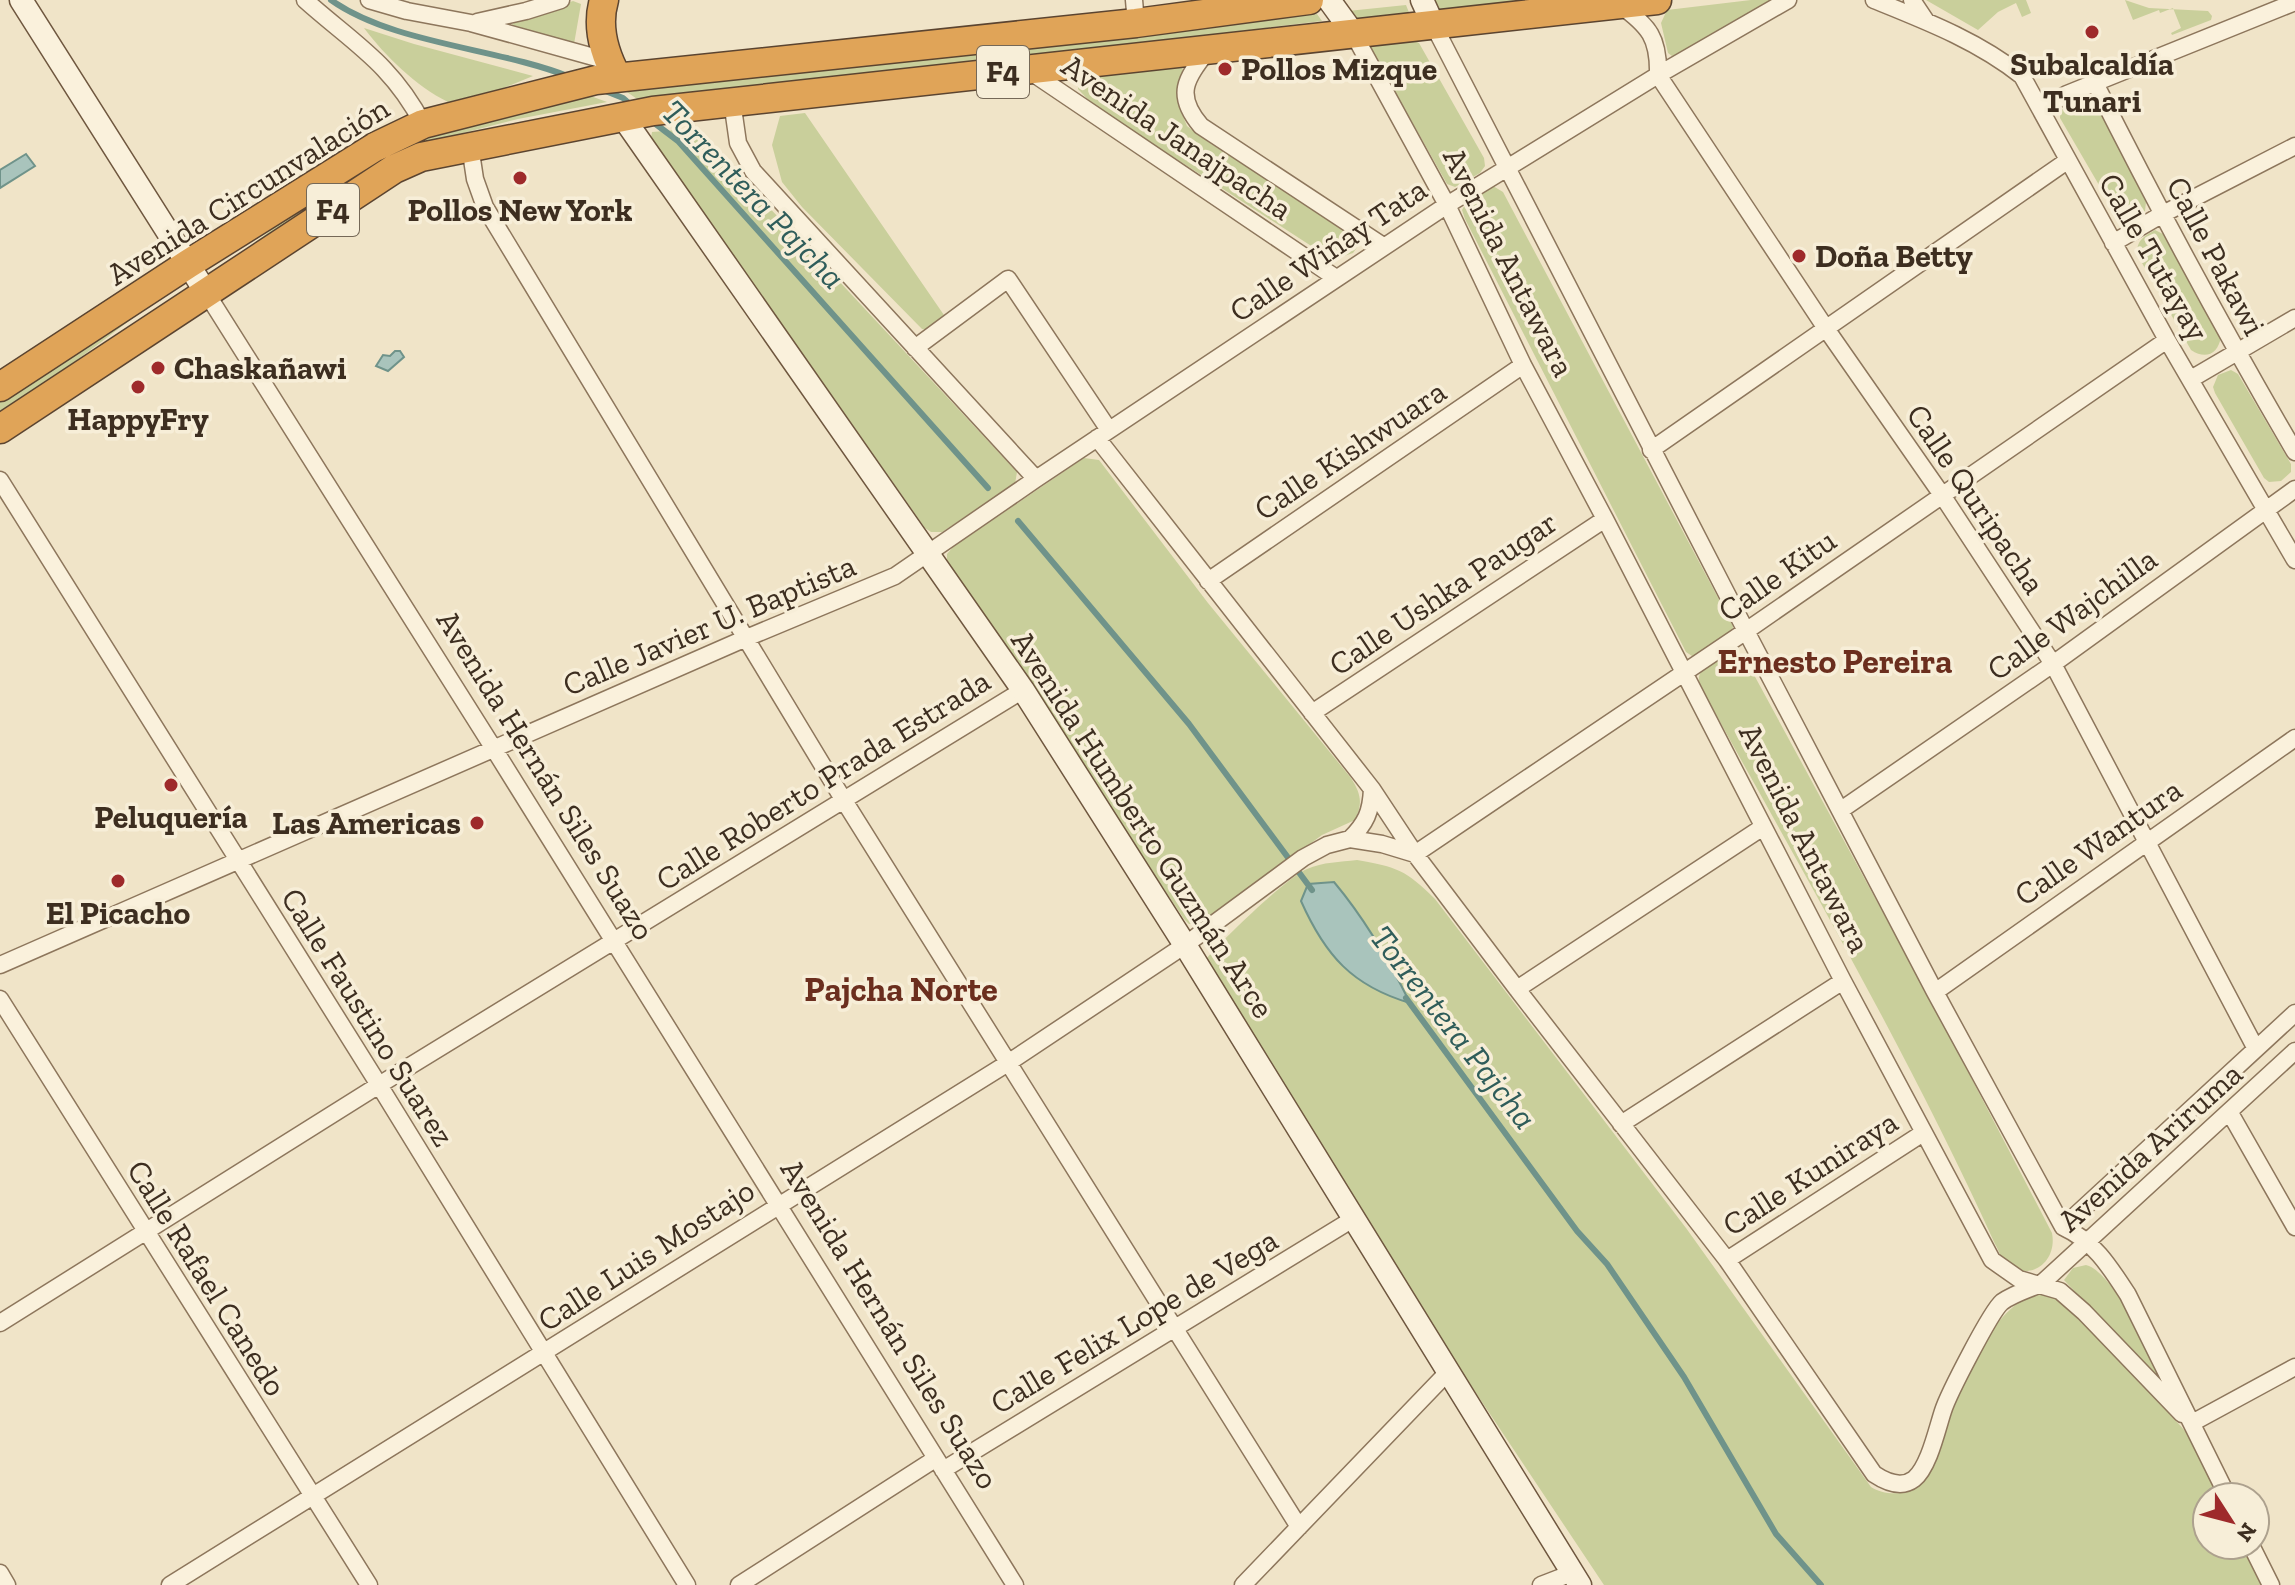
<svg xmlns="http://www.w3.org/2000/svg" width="2295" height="1585" font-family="'Zilla Slab',serif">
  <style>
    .green { fill: #c9cf9b }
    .water { fill: #a9c4bc; stroke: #6f938a; stroke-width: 2 }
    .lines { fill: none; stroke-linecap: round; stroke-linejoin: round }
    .stream { stroke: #6f938a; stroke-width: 6 }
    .street-casing { stroke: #8d765c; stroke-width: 19 }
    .secondary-casing { stroke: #6f573f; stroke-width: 25 }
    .highway-casing { stroke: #5b4430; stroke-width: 31 }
    .street { stroke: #faf1dc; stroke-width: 16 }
    .secondary { stroke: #faf1dc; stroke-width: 22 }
    .highway { stroke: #e0a458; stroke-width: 28 }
    .poi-dot { fill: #9e2a2b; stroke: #f7eed8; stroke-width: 3 }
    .labels { text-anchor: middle; stroke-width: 7; stroke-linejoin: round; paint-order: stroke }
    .shield { fill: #f7eed8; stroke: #756857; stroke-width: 2 }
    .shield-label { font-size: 30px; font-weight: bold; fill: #3d2e20 }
    .poi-label { font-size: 32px; font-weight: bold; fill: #3d2e20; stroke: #f7eed8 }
    .street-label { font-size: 32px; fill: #3d2e20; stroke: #f7eed8 }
    .water-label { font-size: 34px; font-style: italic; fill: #2f5d5a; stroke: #f7eed8 }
    .neighbourhood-label { font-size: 34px; font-weight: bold; fill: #6b2e1e; stroke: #f7eed8 }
  </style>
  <rect width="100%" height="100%" fill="#f0e4c8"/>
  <path class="green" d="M1432,0H1536L1438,11Z
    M1751,0H1771L1677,54L1672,56L1668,53L1661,23L1667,10Z
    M1926,0H2026L2031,13L2022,17L2016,3L1998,12L1978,30Z
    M2125,0L2149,8L2208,11L2212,16L2211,20L2172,35L2171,33L2181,28L2173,8L2160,13L2159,10L2133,20Z
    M573,1L581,4L574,44L509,27L519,19Z
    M1406,5L1410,15L1353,21L1348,11Z
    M1317,14L1322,21L922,70L640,101L627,92Z
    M364,28L414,44L533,76L501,89L448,102C416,86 385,56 364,28Z
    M1412,40L1419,43L1484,158L1485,166L1480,173L1455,187L1447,184L1385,74L1367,48Z
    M1180,66L1183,69L1178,84V104L1187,126L1211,144L1351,232L1358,246L1353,253L1335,259L1319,251L1093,105L1078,89L1079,81L1085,76Z
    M585,94L607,102L518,119L412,146L227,263L323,192L401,142Z
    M2083,97L2095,100L2146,202L2145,211C2136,218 2128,222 2117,216L2060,118C2060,105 2073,101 2083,97Z
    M805,113L946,318L930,330L922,329L802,207L782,182L772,145L780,116Z
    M677,130H694L809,249L1017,472L1015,484L942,532H931L925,528L651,138L652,132Z
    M1493,186L1503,192L1733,626L1732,633L1695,658L1686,652L1465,219L1462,210L1467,201Z
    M2155,230L2163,234L2221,337C2218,354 2206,360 2191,350L2137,254C2137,240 2143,237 2155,230Z
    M166,291C158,304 145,309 133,318C89,351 47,384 0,412V400Z
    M2231,370L2238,374L2291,464V472L2281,481L2269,482L2264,478L2215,393L2213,387L2218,375Z
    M1084,458L1099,460L1208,603L1351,778C1361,794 1363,803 1355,820L1322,835L1202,924H1189L1184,919L947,563V554L953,547Z
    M1735,654L1747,662L1938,1014L2052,1233C2058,1264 2026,1285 2003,1260C2000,1256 1998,1248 1995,1244C1909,1054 1803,873 1703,691C1701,687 1698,682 1699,677C1701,665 1725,655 1735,654Z
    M1357,860C1397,867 1406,870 1435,899L1686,1228L1871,1487C1885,1496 1909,1496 1922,1483C1941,1465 1943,1429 1952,1405C1964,1373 2005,1290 2045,1294C2063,1297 2076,1314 2089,1325C2117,1351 2141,1381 2166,1410C2176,1422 2190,1434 2197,1448C2206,1463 2213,1481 2220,1497H2207V1545H2243L2262,1585H1604L1364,1225L1207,958C1222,940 1287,877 1307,869C1323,862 1340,862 1357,860Z
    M2086,1265C2115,1273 2147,1350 2160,1377L2156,1378L2064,1280L2073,1268Z"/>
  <path class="water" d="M26,154L35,166L0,188V170Z
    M395,351H400L404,357L388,371L376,366L383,355L390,356Z
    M1334,882C1365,919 1389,960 1410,1003C1352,986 1325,955 1301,901L1308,884Z"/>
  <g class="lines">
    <path class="stream" d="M331,0C393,44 498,48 570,77
      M603,90L623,98L631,105
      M653,122L678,141L988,488
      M1018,521L1189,724L1312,890
      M1406,998L1577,1231L1607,1264L1684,1377L1776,1534L1821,1585"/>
    <defs>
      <path id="street" d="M305,0C353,43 391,63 423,124
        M369,0L407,11L471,23L608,61
        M1134,0L1136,23
        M1874,0C1926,21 1978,41 2022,76L2167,340L2295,560
        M1912,0L1926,21
        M1620,5C1649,26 1659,38 1658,75L1827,330L1942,495L2053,664L2256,1049
        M477,22L526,11L561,0
        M1433,24L1746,631L1935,992L2063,1227C2094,1241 2110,1267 2128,1295L2228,1497
        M1353,33L1447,205L1523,365L1605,519L1843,981L1992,1260L2019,1279L2060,1291L2084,1312L2182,1414
        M1208,50C1186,79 1174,94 1201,126L1383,246
        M1028,70L1336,278
        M2095,83C2158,208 2224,331 2295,452
        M732,101L738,143L753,171L1036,479
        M2041,109L2067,94L2295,2
        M470,146L475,179L485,207L843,799L1299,1527
        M2113,243L2161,215L2295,146
        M207,294L494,749L1015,1585
        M915,348L1008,279L1109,430
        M2191,379L2295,318
        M1097,438L1372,789L1415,854L1517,989L1727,1260L1874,1474C1886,1482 1901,1489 1914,1479C1929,1467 1937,1429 1943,1411C1948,1395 1991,1311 2002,1302C2013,1294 2029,1289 2041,1284L2295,1051
        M1651,450L2067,161
        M0,480L379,1085L687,1585
        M1208,581L1523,365
        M1312,713L1605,519
        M1841,810L2053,664L2295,489
        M1350,839C1366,823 1371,812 1372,789
        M0,965L744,639L895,576L1036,479L1447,205L1658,75L1788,0
        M1517,989L1763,827
        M1935,992L2295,738
        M0,999L369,1585
        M2230,1113L2295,1227
        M1621,1124L1843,981
        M2063,1227L2295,1013
        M1727,1260L1923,1133
        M0,1323L379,1085L1023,690
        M2192,1423L2295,1367
        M943,1470L1353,1219
        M2251,1545L2271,1585
        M0,1573L7,1585
        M170,1585L1008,1063L1185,945L1303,858L1327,845L1350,839L1382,844L1415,854L1746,631L2167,340
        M739,1585L935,1459
        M1243,1585L1448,1372
        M1541,1585L1572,1573"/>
      <path id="secondary" d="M21,0L207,294
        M1329,0L1353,33
        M1422,0L1433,24
        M622,116L1023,690L1185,945L1580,1585"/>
      <path id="highway" d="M604,0C596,27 604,53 617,77
        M0,387L188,264L375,147L423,124L596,80L1136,23L1309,0
        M0,429L394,169L421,157L653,111L1657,0"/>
    </defs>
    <use href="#street" class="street-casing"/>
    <use href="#secondary" class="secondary-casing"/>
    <use href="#highway" class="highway-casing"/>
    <use href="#street" class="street"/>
    <use href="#secondary" class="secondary"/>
    <use href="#highway" class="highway"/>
  </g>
  <g class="poi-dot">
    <circle cx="2092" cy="32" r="8"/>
    <circle cx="1225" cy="69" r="8"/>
    <circle cx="520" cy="178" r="8"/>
    <circle cx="1799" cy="256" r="8"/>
    <circle cx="158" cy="368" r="8"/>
    <circle cx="138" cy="387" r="8"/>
    <circle cx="171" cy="785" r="8"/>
    <circle cx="477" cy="823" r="8"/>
    <circle cx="118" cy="881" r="8"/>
  </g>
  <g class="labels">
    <g class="shield">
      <rect x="977" y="46" width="52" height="52" rx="6"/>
      <rect x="307" y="184" width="52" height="52" rx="6"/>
    </g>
    <g class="shield-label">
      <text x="1003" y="82">F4</text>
      <text x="333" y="220">F4</text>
    </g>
    <g class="poi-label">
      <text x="2092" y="75">Subalcaldía<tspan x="2092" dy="37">Tunari</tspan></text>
      <text x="1241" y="80" text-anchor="start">Pollos Mizque</text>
      <text x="520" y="221">Pollos New York</text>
      <text x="1815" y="267" text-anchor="start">Doña Betty</text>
      <text x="174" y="379" text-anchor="start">Chaskañawi</text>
      <text x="138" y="430">HappyFry</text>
      <text x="171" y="828">Peluquería</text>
      <text x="461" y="834" text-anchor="end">Las Americas</text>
      <text x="118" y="924">El Picacho</text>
    </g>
    <g class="street-label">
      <text transform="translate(1177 137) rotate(34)" y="11">Avenida Janajpacha</text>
      <text transform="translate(248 191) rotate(-32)" y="11">Avenida Circunvalación</text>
      <text transform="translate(1328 250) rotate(-34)" y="11">Calle Wiñay Tata</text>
      <text transform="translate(2216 256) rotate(62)" y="11">Calle Pakawi</text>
      <text transform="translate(2154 257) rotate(60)" y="11">Calle Tutayay</text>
      <text transform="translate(1509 262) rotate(63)" y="11">Avenida Antawara</text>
      <text transform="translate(1350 450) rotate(-34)" y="11">Calle Kishwuara</text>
      <text transform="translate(1976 499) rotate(56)" y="11">Calle Quripacha</text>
      <text transform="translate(1777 575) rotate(-35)" y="11">Calle Kitu</text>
      <text transform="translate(1443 593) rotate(-34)" y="11">Calle Ushka Paugar</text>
      <text transform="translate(2072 614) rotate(-36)" y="11">Calle Wajchilla</text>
      <text transform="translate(709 625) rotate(-23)" y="11">Calle Javier U. Baptista</text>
      <text transform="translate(546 775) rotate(58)" y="11">Avenida Hernán Siles Suazo</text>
      <text transform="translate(823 780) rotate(-32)" y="11">Calle Roberto Prada Estrada</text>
      <text transform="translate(1143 824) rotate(57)" y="11">Avenida Humberto Guzmán Arce</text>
      <text transform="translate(1805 838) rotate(63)" y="11">Avenida Antawara</text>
      <text transform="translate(2098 842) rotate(-35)" y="11">Calle Wantura</text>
      <text transform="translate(368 1017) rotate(58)" y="11">Calle Faustino Suarez</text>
      <text transform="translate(2150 1147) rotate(-42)" y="11">Avenida Ariruma</text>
      <text transform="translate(1810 1173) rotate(-33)" y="11">Calle Kuniraya</text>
      <text transform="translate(646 1255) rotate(-33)" y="11">Calle Luis Mostajo</text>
      <text transform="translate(207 1278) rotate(58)" y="11">Calle Rafael Canedo</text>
      <text transform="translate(1134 1321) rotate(-31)" y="11">Calle Felix Lope de Vega</text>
      <text transform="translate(890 1324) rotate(58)" y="11">Avenida Hernán Siles Suazo</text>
    </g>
    <g class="water-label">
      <text transform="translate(754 194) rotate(46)" y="12">Torrentera Pajcha</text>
      <text transform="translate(1454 1027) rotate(52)" y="12">Torrentera Pajcha</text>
    </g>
    <g class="neighbourhood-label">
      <text x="1835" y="673">Ernesto Pereira</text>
      <text x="901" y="1001">Pajcha Norte</text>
    </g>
  </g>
  <g transform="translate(2231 1521) rotate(126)"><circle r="38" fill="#f7eed8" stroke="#ada18e" stroke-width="2"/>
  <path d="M0-6L14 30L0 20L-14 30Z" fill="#9e2a2b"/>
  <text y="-12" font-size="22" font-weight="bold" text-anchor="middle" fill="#3d2e20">N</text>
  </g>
</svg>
